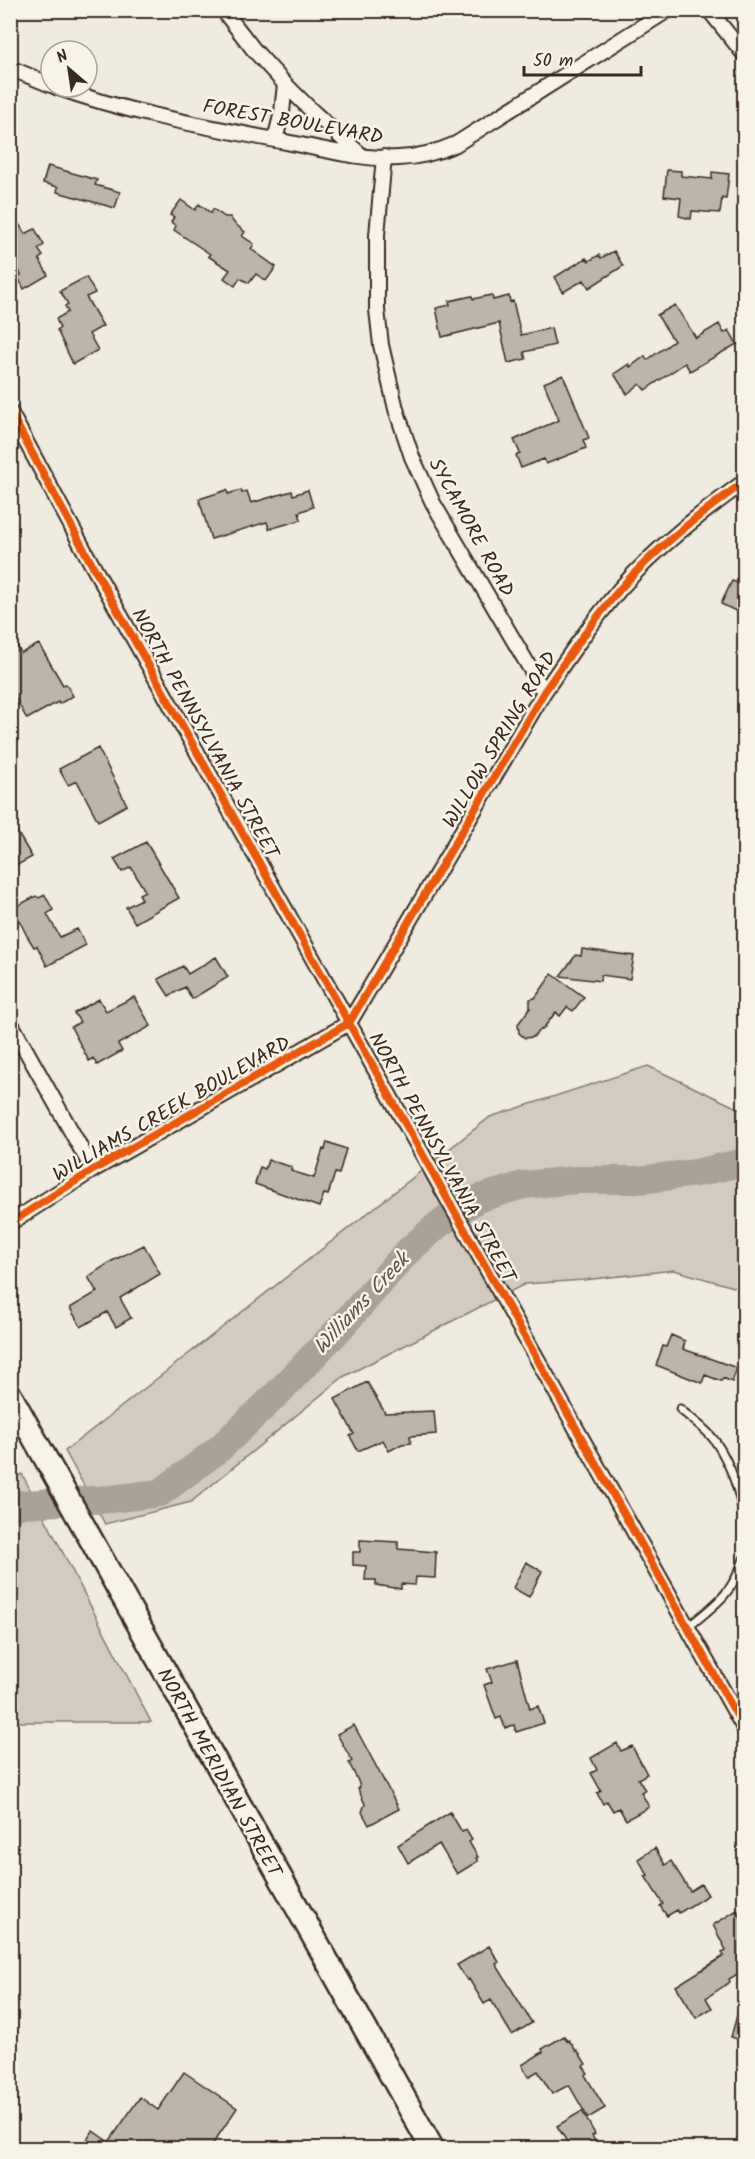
<svg xmlns="http://www.w3.org/2000/svg" width="755" height="2159" font-family="Kalam,sans-serif">
  <style>
    .green { fill: #d1cbc0; stroke: #867a6f; stroke-width: 1.5 }
    .lines { fill: none; stroke-linecap: round; stroke-linejoin: round }
    .river { stroke: #aaa296; stroke-width: 28 }
    .building { fill: #bdb5aa; stroke: #3b2a1e; stroke-width: 1.5 }
    .service-casing { stroke: #3b2a1e; stroke-width: 11 }
    .minor-casing { stroke: #3b2a1e; stroke-width: 18 }
    .primary-casing { stroke: #3b2a1e; stroke-width: 27 }
    .service { stroke: #f7f3e8; stroke-width: 7 }
    .minor { stroke: #f7f3e8; stroke-width: 14 }
    .primary { stroke: #f7f3e8; stroke-width: 22 }
    .cycleway-casing { stroke: #f7f3e8; stroke-width: 11 }
    .cycleway { stroke: #e8590c; stroke-width: 8 }
    .labels { text-anchor: middle; stroke-width: 5; stroke-linejoin: round; paint-order: stroke }
    .street-label { font-size: 20px; fill: #3b2a1e; stroke: #f7f3e8 }
    .water-label { font-size: 21px; font-style: italic; fill: #625448; stroke: #f7f3e8 }
  </style>
  <rect width="100%" height="100%" fill="#efebe0"/>
  <filter id="ink" filterUnits="userSpaceOnUse"><feTurbulence type="fractalNoise" baseFrequency=".0167" numOctaves="2"/><feDisplacementMap in="SourceGraphic" scale="12" xChannelSelector="R" yChannelSelector="G"/><feConvolveMatrix kernelMatrix="1 2 1 2 8 2 1 2 1" color-interpolation-filters="sRGB"/></filter>
  <g filter="url(#ink)">
    <path class="green" d="M648,1066L744,1111V1290L674,1270L584,1280L525,1284L343,1377L191,1502L105,1524L65,1451L490,1117Z
      M22,1474L151,1722H11V1480Z"/>
    <g class="lines">
      <path class="river" d="M10,1508L23,1504L111,1499L160,1493L219,1449L277,1394L342,1326L407,1252L439,1224L477,1199L523,1185L577,1180H639L696,1173L740,1163L744,1165"/>
    </g>
    <path class="building" d="M48,166L97,180L95,185L120,192L115,208L57,192L58,187L43,183Z
      M667,170L681,171V176L712,179V172L729,174L726,199L722,198L720,213L692,211L691,219L679,216L681,198L664,196Z
      M181,200L195,210L199,204L211,213L213,209L225,217H230L234,223L245,232L242,236L254,244L251,249L276,267L266,281L256,274L249,283L240,278L235,286L224,278L230,270L208,256L210,254L174,230L176,226L171,222L174,217L170,215Z
      M10,209L25,234L35,229L44,245L38,249L43,256L39,259L48,275L24,289L18,277L21,275L18,268L10,253Z
      M614,251L623,266L589,288L584,280L563,292L555,277L586,258L589,261L599,255L601,258Z
      M86,277L95,293L86,297L103,326L89,334L98,350L73,364L57,330L60,328L56,319L68,312L65,306L68,304L60,291Z
      M492,295L493,300L509,296L510,302L513,301L521,335L551,328L555,345L524,352L526,359L508,363L499,323L442,337L436,308L450,305L449,301L472,296L473,299Z
      M675,305L696,338L719,324L724,333L729,330L737,344L690,371L685,363L645,390L640,384L627,394L614,374L629,364L630,367L645,356L647,360L674,341L657,315Z
      M563,375L589,438L583,440L586,448L546,464L544,459L521,468L516,455L520,453L514,440L559,420L544,383Z
      M227,490L228,494L241,490L242,493L247,491L251,503L292,491L293,495L308,490L313,507L299,512L301,520L269,529L267,522L211,539L199,499Z
      M732,581L744,585V615L721,604Z
      M10,634L21,653L39,644L63,685L66,684L73,696L59,704L58,702L27,719L10,689Z
      M98,748L127,805L98,821L77,781L68,785L59,769Z
      M10,820L32,857L10,869Z
      M146,842L179,898L135,923L126,907L142,899L139,894L145,891L131,867L122,872L114,859Z
      M45,895L53,910L47,914L60,937L77,929L86,945L47,966L37,946L34,947L27,936L13,908L36,896L39,898Z
      M582,949L634,956L630,979L601,975L600,981L560,976L576,955L581,956Z
      M216,957L228,977L192,999L185,987L169,996L158,979L183,966L188,974Z
      M552,974L584,997L573,1011L567,1007L560,1016L556,1012L542,1030L541,1029L533,1037L525,1038L519,1033L518,1024L530,1008V999L535,998Z
      M134,997L151,1026L118,1044L122,1051L97,1065L93,1058L89,1061L71,1027L80,1022L74,1013L99,999L106,1011Z
      M327,1142L346,1149L339,1174L335,1173L328,1195L324,1194L319,1207L255,1184L260,1167L265,1169L268,1160L292,1167L291,1171L314,1178L323,1149L325,1150Z
      M144,1245L160,1274L120,1298L131,1318L116,1327L107,1312L81,1327L70,1308L97,1292L88,1277L112,1261Z
      M671,1335L685,1341L683,1349L737,1368L732,1382L723,1378L721,1381L705,1375L702,1383L656,1365L663,1346L666,1347Z
      M367,1382L385,1413L434,1411L436,1434L410,1436L411,1443L402,1444L389,1451L383,1440L358,1451L350,1436L354,1434L335,1399Z
      M360,1540L398,1542V1549L436,1552L435,1578L416,1577L415,1585L401,1584V1589L376,1585V1580H365L366,1566L353,1565V1552H360Z
      M526,1562L542,1571L529,1597L513,1588Z
      M517,1660L530,1709L538,1706L544,1723L516,1732L514,1725L505,1728L501,1717L496,1719L484,1685L492,1682L487,1669Z
      M354,1725L399,1809L369,1825L362,1812L365,1804L358,1789L360,1787L358,1781L349,1763L352,1761L337,1734Z
      M617,1743L621,1751L632,1746L647,1774L638,1779L645,1790L641,1792L649,1807L626,1820L619,1808L613,1811L607,1801L603,1804L597,1793L601,1791L591,1773L597,1770L591,1758Z
      M450,1812L462,1832L466,1830L472,1840L469,1842L478,1857L476,1858L478,1861L457,1874L439,1844L408,1863L398,1845Z
      M655,1848L665,1865L671,1861L690,1891L701,1884L708,1895L679,1913L677,1910L667,1916L660,1906L663,1904L645,1876L648,1875L638,1859Z
      M737,1910L744,1923V1970L729,1979L730,1982L706,1998L712,2008L696,2018L676,1986L724,1956L722,1952L726,1950L713,1925Z
      M489,1946L499,1962L496,1964L532,2023L512,2035L491,2000L484,2004L469,1979L467,1980L457,1965Z
      M741,2001L744,2002V2041L731,2037Z
      M564,2036L567,2041L569,2040L576,2051L577,2050L586,2064L583,2066L588,2073L585,2075L605,2108L588,2118L569,2085L552,2094L538,2071L528,2077L522,2065L543,2052L542,2049Z
      M184,2072L237,2108L210,2148H81L93,2131L109,2142L140,2097L158,2110Z
      M582,2111L595,2134L592,2136L599,2148H571L557,2126Z"/>
    <g class="lines">
      <defs>
        <path id="service" d="M680,1409C691,1419 707,1429 715,1441C731,1464 741,1495 744,1522
          M688,1627C716,1604 732,1594 744,1559"/>
        <path id="minor" d="M223,10L254,50L285,84L282,112L275,140
          M709,10L744,54
          M10,68L51,85
          M285,84L313,112L362,156
          M56,87C131,114 208,127 286,142C323,149 361,160 399,158C418,157 438,152 456,144L668,10
          M384,157L377,235V310L381,345L396,409L412,457L433,503L544,692
          M10,412L90,561L744,1728
          M10,1022L93,1170
          M10,1223L93,1170L349,1023L544,692C568,657 592,622 620,589C656,548 700,514 744,482"/>
        <path id="primary" d="M10,1395L432,2148"/>
      </defs>
      <use href="#service" class="service-casing"/>
      <use href="#minor" class="minor-casing"/>
      <use href="#primary" class="primary-casing"/>
      <use href="#service" class="service"/>
      <use href="#minor" class="minor"/>
      <use href="#primary" class="primary"/>
      <defs>
        <path id="cycleway" d="M10,412L90,561L744,1728
          M10,1223L93,1170L349,1023L544,692C568,657 592,622 620,589C656,548 700,514 744,482"/>
      </defs>
      <use href="#cycleway" class="cycleway-casing"/>
      <use href="#cycleway" class="cycleway"/>
    </g>
  </g>
  <g class="labels">
    <g class="street-label">
      <text transform="translate(293 121) rotate(10)" y="7">FOREST BOULEVARD</text>
      <text transform="translate(472 527) rotate(61)" y="7">SYCAMORE ROAD</text>
      <text transform="translate(206 733) rotate(61)" y="7">NORTH PENNSYLVANIA STREET</text>
      <text transform="translate(499 739) rotate(-59)" y="7">WILLOW SPRING ROAD</text>
      <text transform="translate(171 1108) rotate(-30)" y="7">WILLIAMS CREEK BOULEVARD</text>
      <text transform="translate(443 1157) rotate(61)" y="7">NORTH PENNSYLVANIA STREET</text>
      <text transform="translate(220 1772) rotate(61)" y="7">NORTH MERIDIAN STREET</text>
    </g>
    <g class="water-label">
      <text transform="translate(361 1303) rotate(-47)" y="7">Williams Creek</text>
    </g>
  </g>
  <rect width="755" height="2159" fill="none" stroke="#f7f3e8" stroke-width="36"/>
  <rect x="18" y="18" width="719" height="2123" fill="none" stroke="#3b2a1e" stroke-width="2" filter="url(#ink)"/>
  <g transform="translate(69 69) rotate(331)"><circle r="28" fill="#f7f3e8" stroke="#aca397" stroke-width="1.5"/>
  <path d="M0-4.5L10 22L0 15L-10 22Z" fill="#3b2a1e"/>
  <text y="-9" font-size="16" font-weight="bold" text-anchor="middle" fill="#3b2a1e">N</text>
  </g>
  <path d="M524 66v9h117v-9" fill="none" stroke="#3b2a1e" stroke-width="3"/>
  <text x="533" y="66" font-size="18" fill="#3b2a1e" stroke="#f7f3e8" stroke-width="4.5" paint-order="stroke">50 m</text>
</svg>
